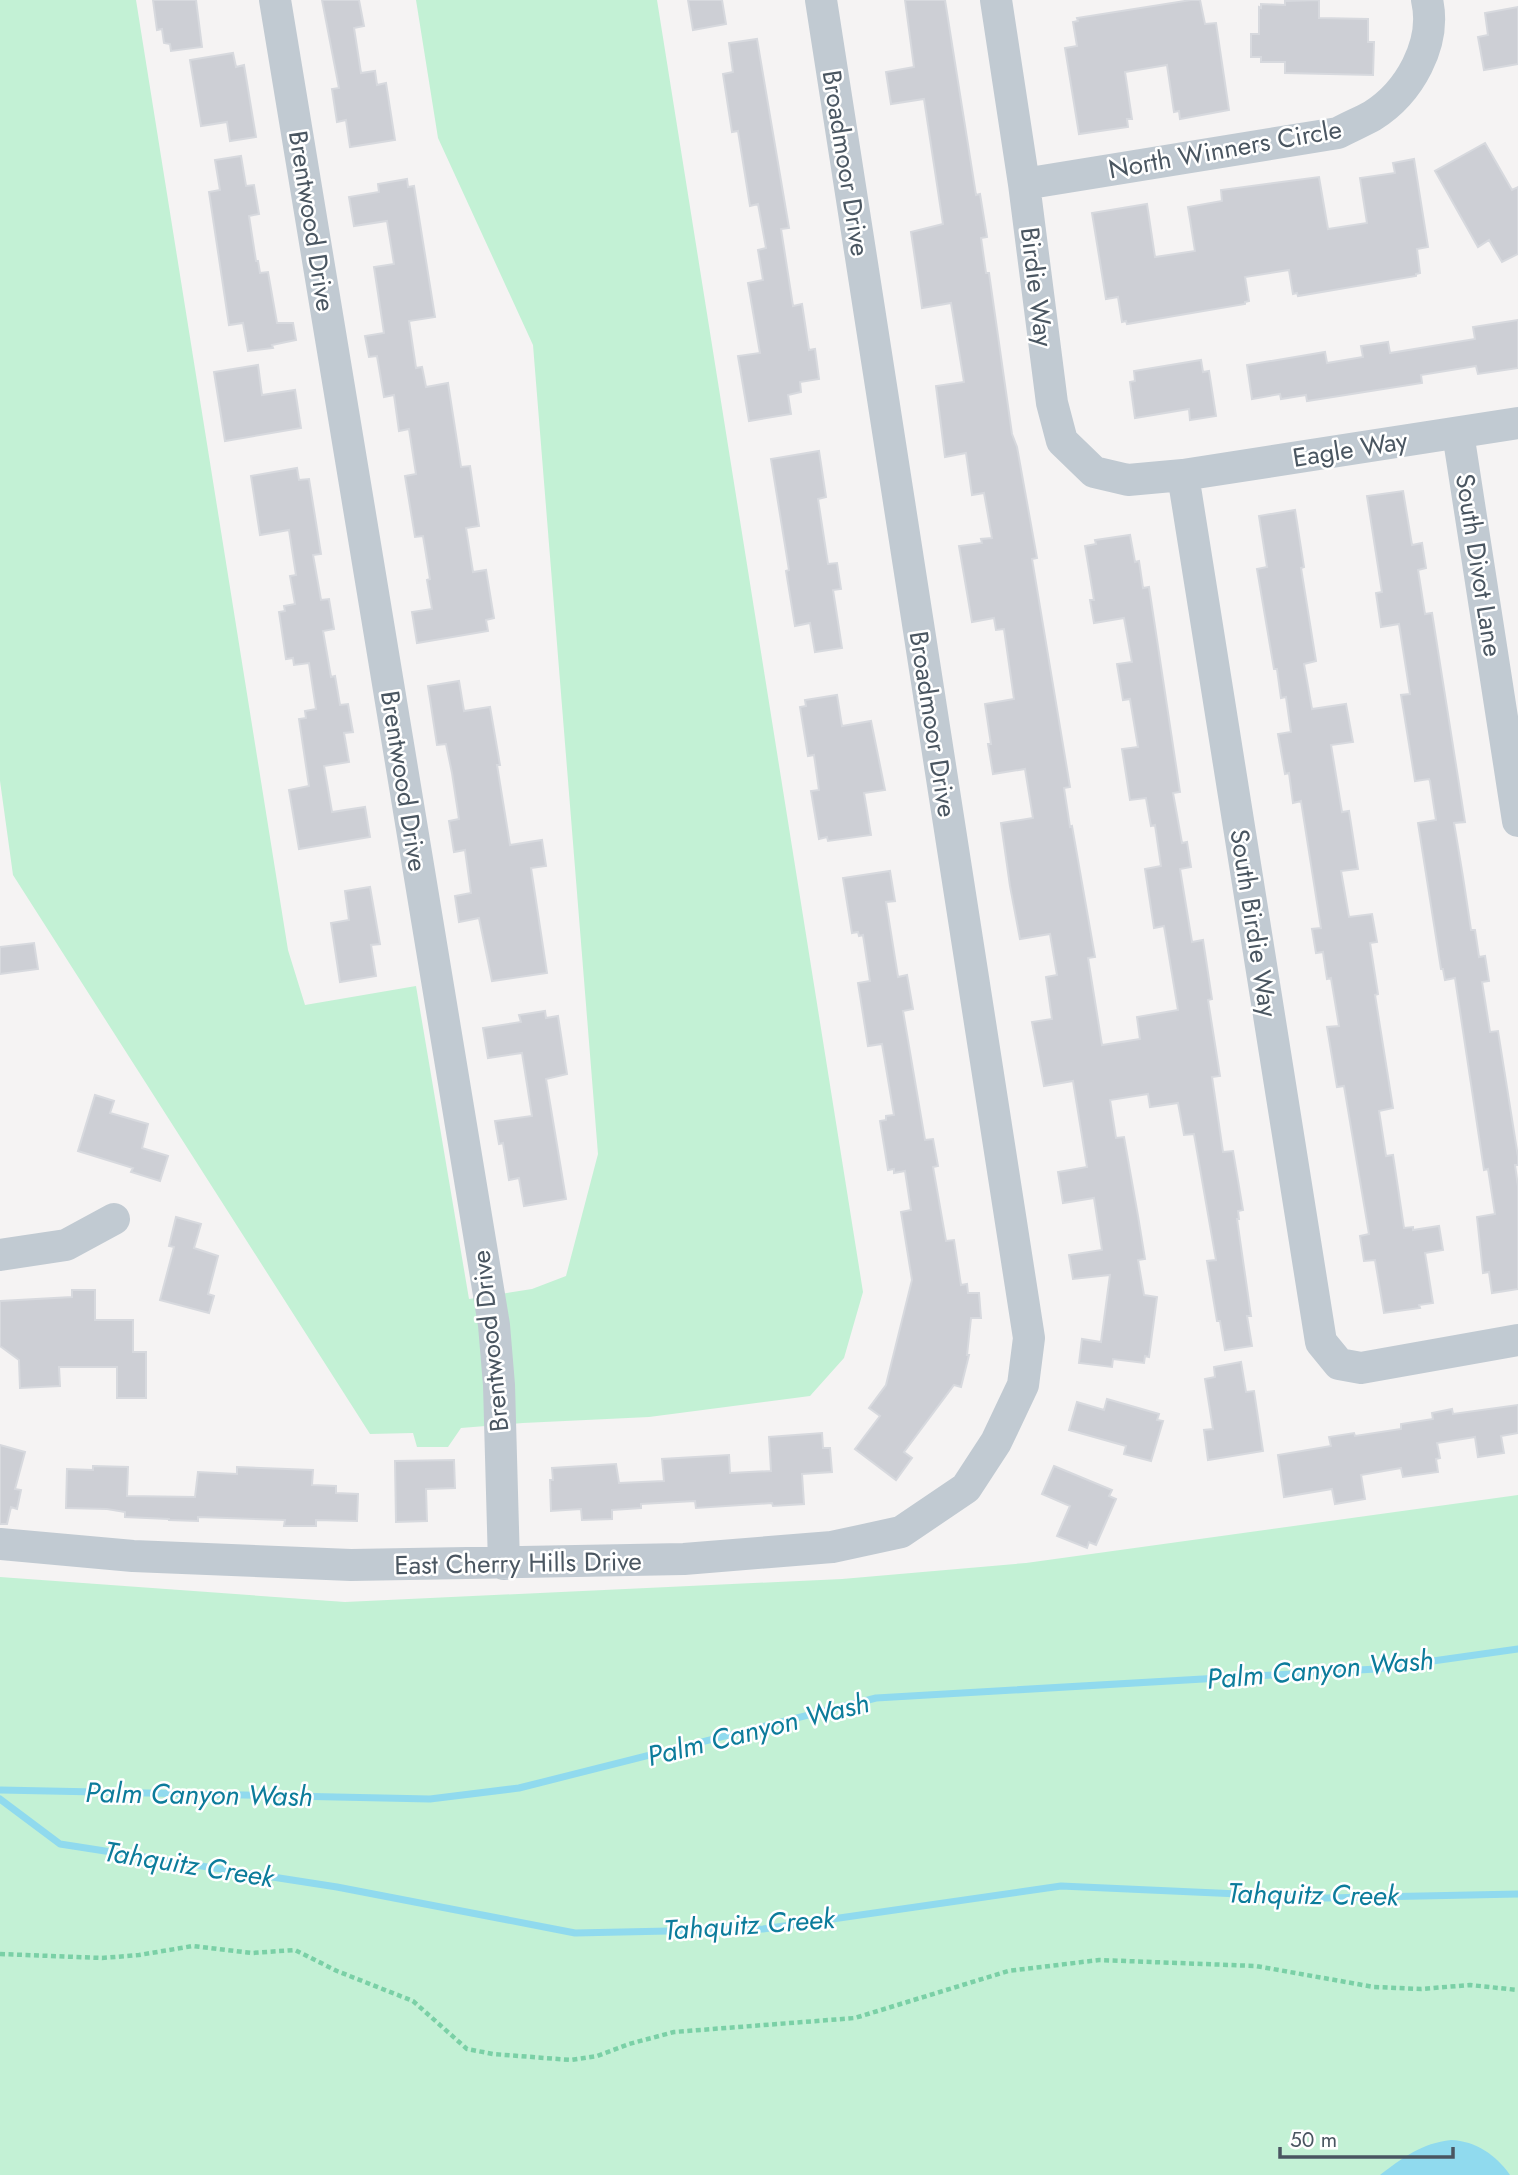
<svg xmlns="http://www.w3.org/2000/svg" width="1518" height="2175" font-family="Jost,sans-serif">
  <style>
    .green { fill: #c3f1d5 }
    .water { fill: #90daee }
    .lines { fill: none; stroke-linecap: round; stroke-linejoin: round }
    .stream { stroke: #90daee; stroke-width: 7 }
    .building { fill: #cdcfd5; stroke: #d7d9de; stroke-width: 2 }
    .path { stroke: #7ad0a6; stroke-width: 4.5; stroke-dasharray: 5 3.5; stroke-linecap: butt }
    .minor { stroke: #c1cad2; stroke-width: 32 }
    .labels { text-anchor: middle; stroke-width: 5; stroke-linejoin: round; paint-order: stroke }
    .street-label { font-size: 26px; fill: #4a5661; stroke: #fff }
    .water-label { font-size: 28px; font-style: italic; fill: #0c7c9b; stroke: #fff }
  </style>
  <rect width="100%" height="100%" fill="#f5f3f3"/>
  <path class="green" d="M0,0H136L288,950L305,1005L416,986L469,1299L532,1289L566,1276L598,1154L533,345L438,138L416,0H657L863,1292L844,1358L810,1396L649,1417L523,1423L461,1428L448,1447H417L413,1433L370,1434L13,875L0,781Z
    M1518,1495V2175H0V1577L345,1602L842,1579L1026,1563Z"/>
  <path class="water" d="M1451,2140C1476,2141 1496,2155 1510,2175H1380C1402,2158 1422,2143 1451,2140Z"/>
  <g class="lines">
    <path class="stream" d="M0,1790L430,1799L519,1788L876,1698L1376,1669L1518,1649
      M0,1799L60,1844L337,1887L575,1933L763,1929L1061,1886L1325,1898L1518,1894"/>
  </g>
  <path class="building" d="M153,0H196L202,47L171,51L170,44L164,43L162,29L157,30Z
    M322,0H359L364,26L354,28L361,73L375,71L377,85L386,83L395,140L350,147L346,120L337,122L332,89L339,88Z
    M688,0H722L726,24L693,30Z
    M905,0H945L976,195L980,194L987,237L981,238L986,273H989L1012,434L1017,447L1037,558L1032,559L1070,787L1064,788L1070,827L1072,826L1095,957L1088,958L1102,1045L1140,1039L1137,1017L1178,1010L1164,926L1154,928L1145,869L1161,866L1155,825L1151,826L1146,798L1130,800L1122,749L1138,747L1130,699L1123,700L1117,664L1132,662L1124,618L1094,623L1090,600H1094L1085,546L1096,544L1095,540L1130,535L1135,562L1139,561L1143,588L1149,587L1180,792L1173,793L1182,843L1187,842L1191,867L1180,869L1192,942L1203,940L1212,999L1208,1000L1220,1076L1212,1077L1223,1152L1233,1151L1243,1210L1238,1211L1239,1219H1237L1251,1316H1247L1252,1346L1225,1350L1220,1321H1217L1207,1261L1216,1260L1194,1134L1184,1135L1178,1103L1150,1107L1148,1094L1110,1100L1116,1138L1124,1137L1138,1216L1145,1259L1138,1260L1144,1295L1157,1297L1149,1357L1145,1356L1144,1363L1113,1359L1112,1367L1079,1363L1082,1339L1101,1342L1110,1275L1073,1279L1069,1255L1102,1250L1094,1198L1063,1203L1058,1172L1087,1167L1073,1081L1044,1086L1032,1022L1052,1019L1046,977L1057,975L1050,934L1020,939L1010,886L1001,823L1033,818L1025,769L993,774L988,744H991L985,704L1014,699L1004,629L996,630L994,618L972,622L959,546L982,543L981,539L992,538L984,493L972,495L966,453L945,457L936,386L964,382L951,303L922,308L918,279L911,232L943,224L924,99L891,104L886,72L914,67Z
    M1191,0H1200L1205,24L1216,23L1229,110L1180,119L1179,111L1174,112L1167,65L1125,72L1132,119H1127L1128,127L1079,134L1065,48L1077,46L1073,22L1078,21L1077,18Z
    M1319,0V18L1368,19V42H1374L1373,75L1285,73V62H1261V57H1251V34H1259V7L1261,8V4L1285,5V1Z
    M1518,7V64L1484,70L1478,37L1488,35L1485,13Z
    M757,39L789,228L781,229L793,306L802,304L809,350L815,349L819,379L800,382L801,392L788,395L791,414L749,421L738,356L760,353L748,283L763,280L758,250L766,248L758,204L750,206L738,131L732,132L723,74L733,72L729,43Z
    M233,53L236,67L244,65L256,137L230,141L227,122L201,126L190,60Z
    M1485,143L1512,190L1518,187V254L1502,262L1489,240L1478,247L1435,171Z
    M241,156L246,186L254,185L259,214L249,216L256,261H258L260,273L268,272L277,323H293L296,340L272,345L273,348L248,351L243,323L229,325L209,192L220,190L215,160Z
    M1414,159L1428,247L1417,249L1420,273L1416,274V276L1298,296L1297,293L1293,294L1289,270L1245,277L1249,301L1245,302V304L1127,324L1126,321L1122,322L1118,297L1106,299L1092,213L1147,204L1155,257L1195,251L1188,207L1222,201L1221,190L1319,177L1328,229L1367,223L1360,178L1395,173L1393,163Z
    M407,179L408,187L414,186L435,317L409,321L416,368L422,367L426,387L448,383L461,467L470,466L479,526L466,528L473,572L486,570L494,618L486,620L488,631L417,643L412,612L432,609L427,580L430,579L423,536L415,537L405,476L416,474L409,429L399,431L394,395L384,397L377,356L369,357L365,336L384,333L374,267L394,264L387,221L354,226L349,197L379,192L378,184Z
    M1518,320V368L1478,374L1476,366L1421,375L1422,383L1307,401L1306,395L1281,399L1280,394L1252,399L1247,365L1325,352L1327,363L1363,357L1361,346L1388,342L1390,353L1475,339L1473,327Z
    M1201,360L1203,372L1209,371L1216,416L1190,420L1189,409L1135,418L1130,382L1135,381L1134,371Z
    M258,365L262,395L295,390L301,428L225,441L214,372Z
    M819,451L826,497L818,499L828,564L837,563L841,589L833,590L842,648L815,652L810,623L795,626L786,571L789,570L771,459Z
    M297,468L299,480L309,479L321,554L313,555L321,600L329,599L334,629L323,631L331,677L335,676L340,705L348,704L353,732L344,733L349,762L324,766L332,812L365,807L370,837L299,849L289,790L309,786L299,719L306,718L305,711L316,709L309,663L294,665L293,658L286,659L279,612L285,611L284,606L295,604L290,576L296,575L289,530L260,535L251,476Z
    M1403,491L1412,545L1422,543L1426,568L1418,570L1425,614L1432,613L1465,822L1454,823L1463,877L1471,930H1475L1479,957L1485,956L1489,981L1482,982L1490,1032L1498,1031L1518,1157V1165H1515L1518,1186V1289L1492,1293L1489,1272L1483,1273L1477,1217L1495,1214L1488,1169L1484,1170L1455,978L1445,980L1443,969H1441L1418,823L1436,820L1430,781L1429,779L1415,781L1401,695L1410,694L1399,624L1381,627L1376,593L1382,592L1367,496Z
    M1295,510L1304,567L1301,568L1316,661L1304,664L1312,709L1346,704L1353,742L1331,745L1342,812L1349,811L1358,869L1341,871L1349,917L1372,914L1377,942L1370,943L1378,994L1375,995L1393,1108L1379,1111L1386,1156L1393,1155L1404,1228L1413,1227V1230L1439,1226L1443,1250L1425,1253L1433,1303L1419,1305L1420,1308L1384,1313L1375,1260L1364,1261L1360,1236L1369,1234L1344,1086L1337,1087L1327,1027L1339,1026L1331,978L1327,979L1323,952L1316,953L1312,929L1321,928L1301,801L1293,803L1289,773L1285,774L1278,734L1291,732L1286,697L1281,698L1277,669H1274L1257,569L1267,567L1259,516Z
    M459,681L464,711L490,707L500,765H497L510,845L542,840L546,866L531,868L547,973L492,981L479,918L459,922L455,896L471,893L465,850L454,852L449,821L459,819L452,773L446,744L437,745L428,686Z
    M837,695L842,726L871,721L885,790L864,793L871,835L828,841L827,837L819,839L811,791L819,790L814,755L808,756L800,707L806,706L805,700Z
    M890,871L895,901L886,902L898,977L907,975L913,1009L903,1011L925,1140L933,1139L938,1166L933,1167L946,1241L954,1240L961,1285L967,1284L968,1293H979L981,1318H971L967,1355H969L961,1387L954,1385L904,1452L912,1458L896,1480L855,1449L880,1416L869,1408L886,1385L912,1280L901,1212L911,1210L905,1171L894,1173V1169L888,1170L880,1121L886,1120V1116L894,1115L882,1044L868,1046L858,983L870,981L863,935L859,936L858,932L852,933L843,878Z
    M370,887L380,944L371,945L376,976L340,982L331,923L349,920L345,891Z
    M34,943L38,969L0,974V947Z
    M545,1011L546,1018L558,1016L567,1074L546,1079L566,1199L524,1206L519,1178L509,1180L503,1143L499,1144L495,1121L532,1116L522,1053L488,1058L483,1028L521,1022L519,1015Z
    M95,1095L114,1101L110,1113L148,1124L142,1148L168,1156L160,1181L131,1172L133,1168L78,1151Z
    M176,1217L201,1224L194,1248L218,1256L208,1294L214,1296L209,1313L160,1300L174,1247L169,1246Z
    M72,1290H95V1320H133V1352H146V1398H117V1367H59L60,1386L20,1388L19,1360L0,1346V1301L72,1297Z
    M1241,1362L1246,1392L1254,1391L1263,1451L1208,1460L1204,1430L1213,1429L1205,1379L1215,1377L1214,1367Z
    M1107,1399L1159,1414L1157,1420L1163,1421L1151,1461L1124,1454L1126,1446L1069,1430L1077,1402L1104,1410Z
    M1518,1405V1433L1501,1436L1504,1453L1478,1457L1475,1437L1437,1443L1440,1458L1436,1459L1438,1472L1403,1477L1401,1468L1361,1475L1365,1499L1335,1504L1332,1489L1284,1497L1278,1455L1331,1446L1329,1437L1354,1433L1355,1436L1401,1429V1424L1433,1419L1432,1413L1452,1409L1453,1414Z
    M822,1433L823,1448H830L832,1472L802,1474L804,1504L773,1506L772,1503L696,1508L695,1501L641,1504V1508L612,1510V1519L582,1520L581,1509L551,1511L550,1480H553L552,1468L616,1464L619,1483L664,1481L662,1459L729,1455L730,1473L771,1471L769,1437Z
    M0,1445L25,1452L15,1489L21,1490L17,1509L11,1507L7,1524H0Z
    M454,1460L455,1488L426,1489L427,1521L396,1522L395,1461Z
    M93,1466L128,1467L127,1496L195,1497L198,1472L237,1474V1467L313,1470L312,1485L336,1486V1493L358,1494L357,1521L316,1520V1526H284L285,1520L198,1517V1521L169,1520V1519L125,1517V1512L107,1509L66,1508L67,1469L93,1470Z
    M1054,1466L1112,1490L1109,1496L1116,1499L1096,1545L1089,1542L1087,1548L1057,1536L1070,1506L1042,1494Z"/>
  <g class="lines">
    <path class="path" d="M0,1954L102,1958L139,1955L193,1946L252,1953L295,1950L337,1971L413,2001L467,2049L493,2054L571,2060L597,2056L629,2044L674,2032L855,2018L1008,1971L1099,1960L1256,1966L1374,1987L1421,1989L1470,1985L1518,1990"/>
    <path class="minor" d="M275,0L494,1325L499,1385L504,1564
      M996,0L1024,184L1052,403L1062,441L1094,472L1128,480L1183,475L1518,423
      M1024,184L1338,133C1349,127 1361,122 1372,116C1409,93 1437,44 1427,0
      M1458,433L1518,821
      M1183,475L1321,1342L1339,1364L1361,1368L1518,1340
      M0,1255L66,1245L114,1219
      M0,1544L133,1556L351,1565L684,1559L832,1547L901,1532L966,1488L996,1442L1023,1385L1029,1338L821,0"/>
  </g>
  <g class="labels">
    <g class="street-label">
      <text transform="translate(1225 149) rotate(-10)" y="9">North Winners Circle</text>
      <text transform="translate(846 163) rotate(81)" y="9">Broadmoor Drive</text>
      <text transform="translate(312 221) rotate(81)" y="9">Brentwood Drive</text>
      <text transform="translate(1037 287) rotate(83)" y="9">Birdie Way</text>
      <text transform="translate(1350 449) rotate(-9)" y="9">Eagle Way</text>
      <text transform="translate(1479 565) rotate(81)" y="9">South Divot Lane</text>
      <text transform="translate(933 724) rotate(81)" y="9">Broadmoor Drive</text>
      <text transform="translate(404 781) rotate(81)" y="9">Brentwood Drive</text>
      <text transform="translate(1254 923) rotate(81)" y="9">South Birdie Way</text>
      <text transform="translate(490 1341) rotate(-96)" y="9">Brentwood Drive</text>
      <text transform="translate(518 1563) rotate(-1)" y="9">East Cherry Hills Drive</text>
    </g>
    <g class="water-label">
      <text transform="translate(1320 1669) rotate(-5)" y="10">Palm Canyon Wash</text>
      <text transform="translate(758 1729) rotate(-14)" y="10">Palm Canyon Wash</text>
      <text transform="translate(199 1794) rotate(1)" y="10">Palm Canyon Wash</text>
      <text transform="translate(189 1864) rotate(9)" y="10">Tahquitz Creek</text>
      <text transform="translate(1313 1894) rotate(1)" y="10">Tahquitz Creek</text>
      <text transform="translate(749 1924) rotate(-4)" y="10">Tahquitz Creek</text>
    </g>
  </g>
  <path d="M1280 2147v10h173v-10" fill="none" stroke="#4a5661" stroke-width="3.5"/>
  <text x="1290" y="2147" font-size="21" fill="#4a5661" stroke="#ffffff" stroke-width="5" paint-order="stroke">50 m</text>
</svg>
